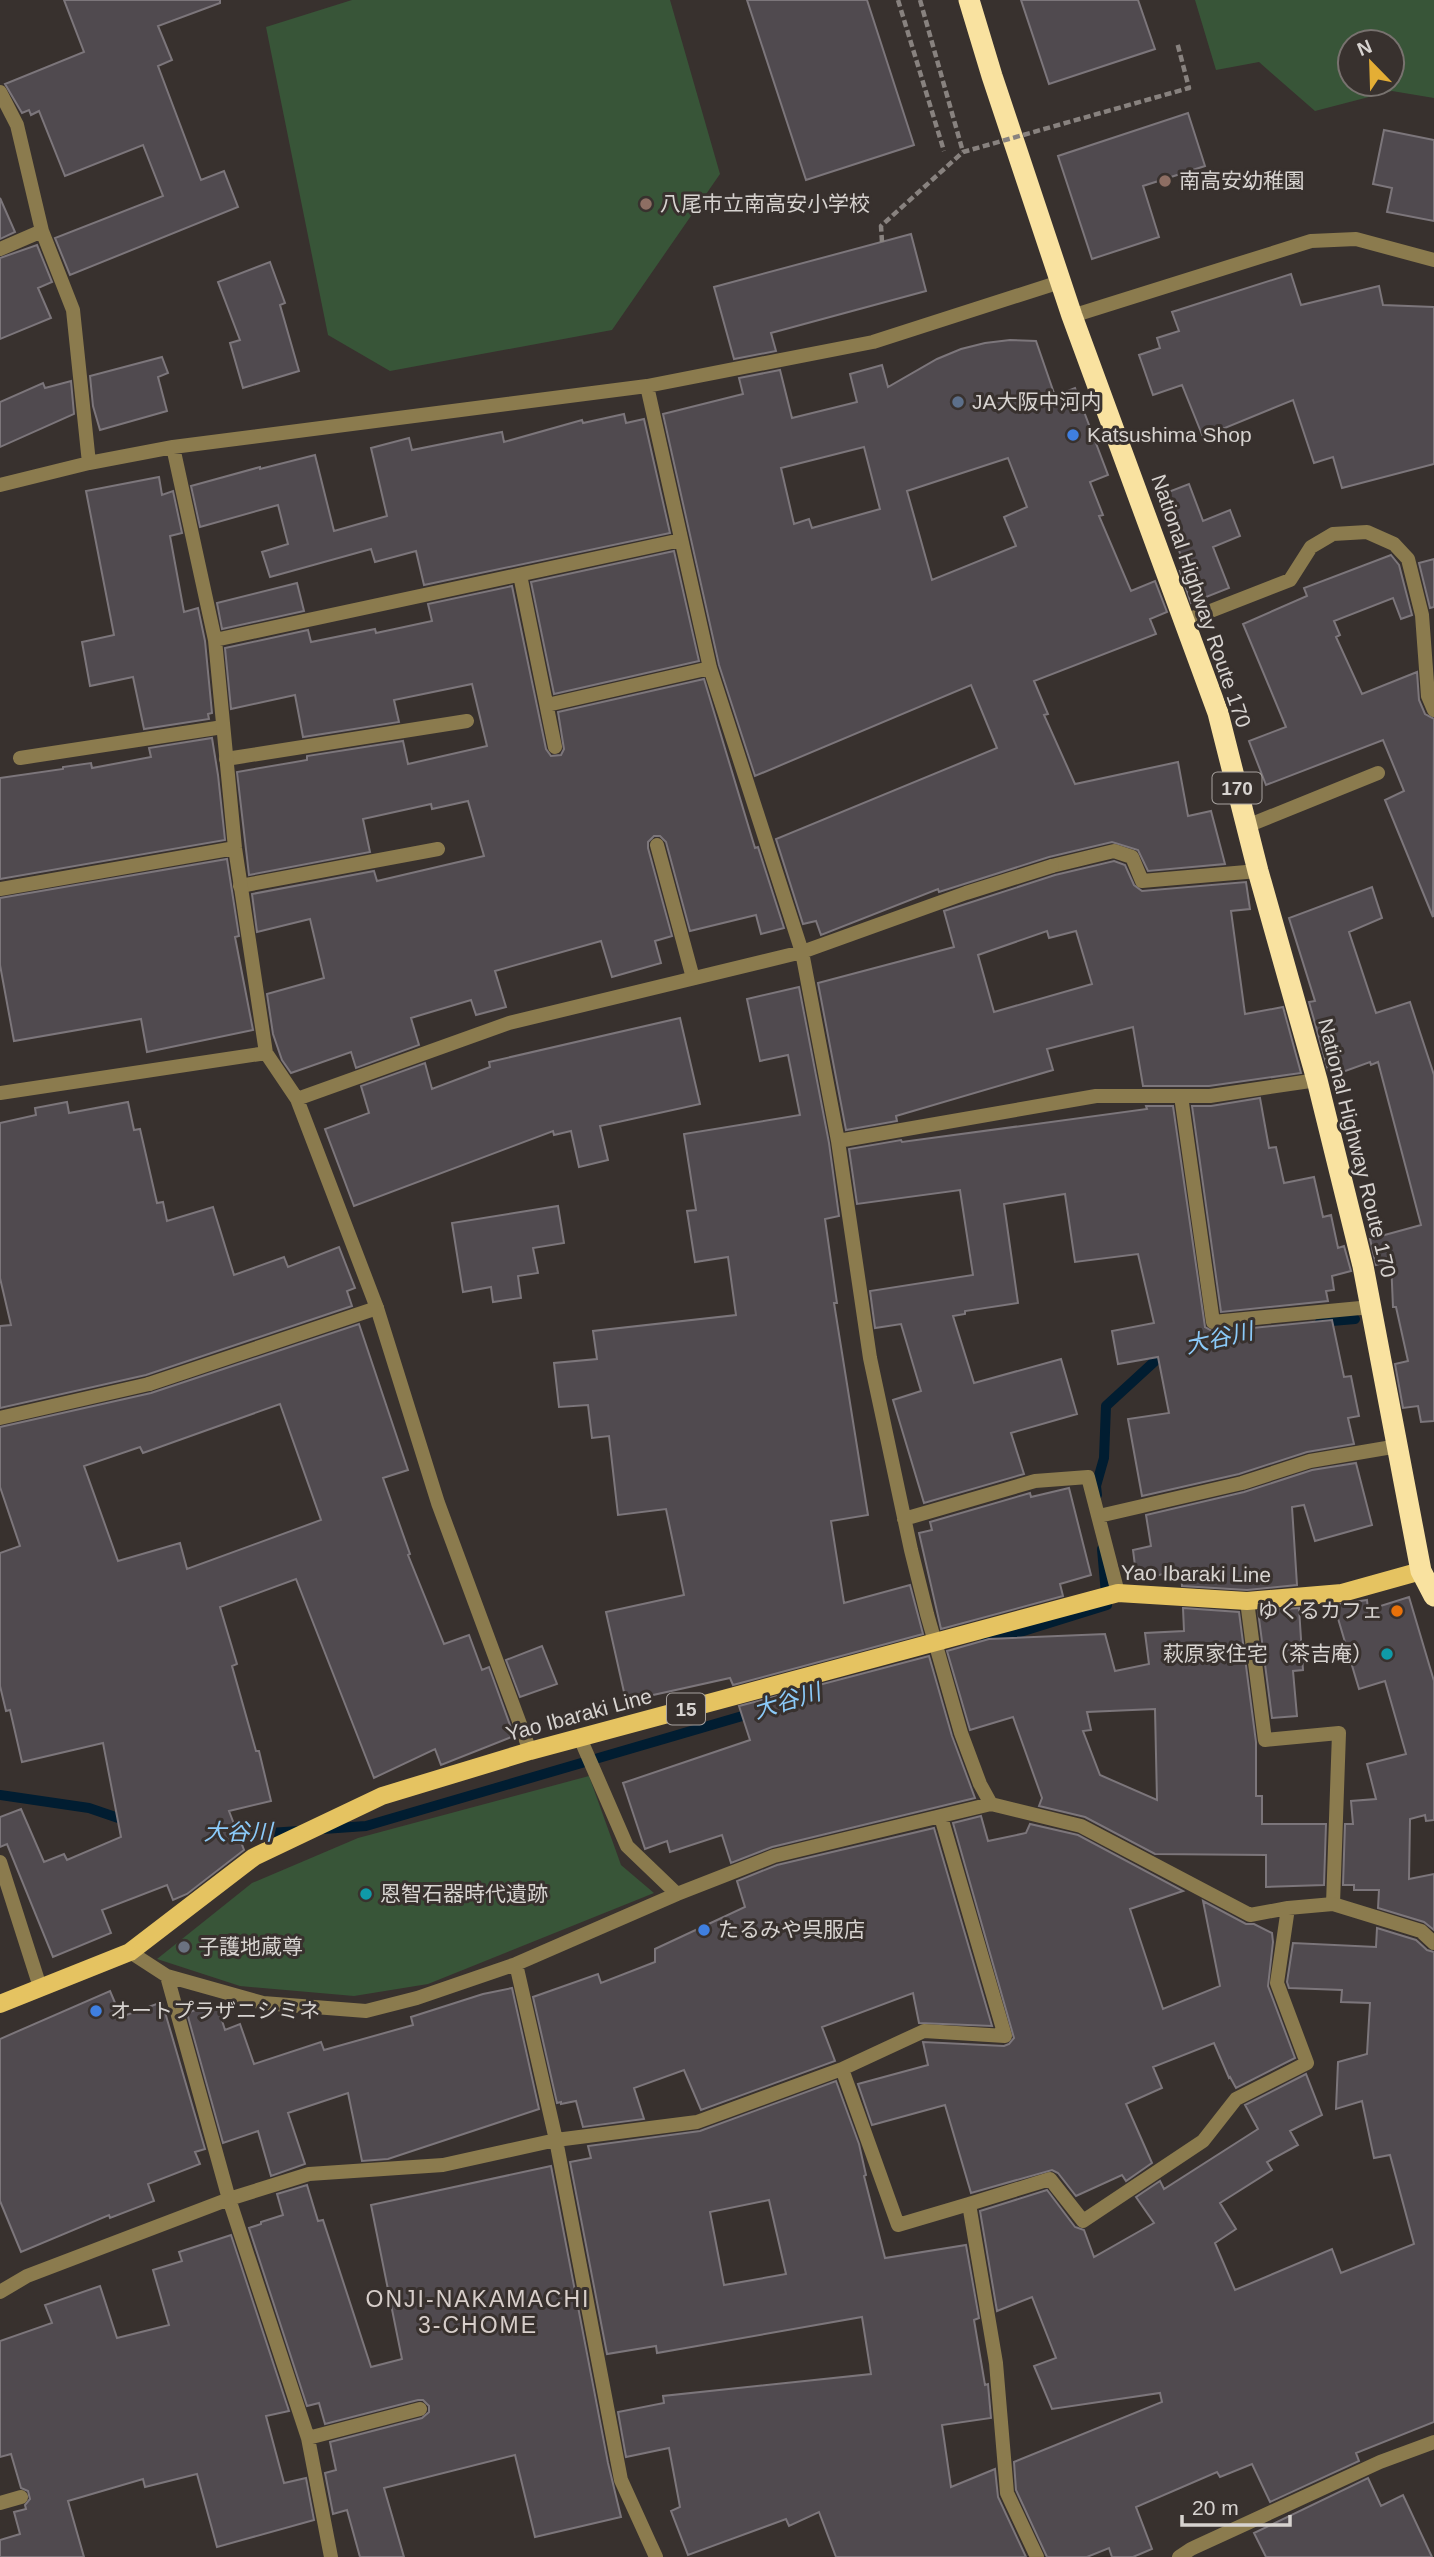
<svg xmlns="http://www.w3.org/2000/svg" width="1434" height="2557" font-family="Arial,'Noto Sans JP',sans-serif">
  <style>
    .green { fill: #385538; fill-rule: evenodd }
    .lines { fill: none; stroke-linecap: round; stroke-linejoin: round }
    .stream { stroke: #011d31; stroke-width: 10 }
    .building { fill: #504a4f; stroke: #7c767b; stroke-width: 2; fill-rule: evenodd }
    .path { stroke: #88827f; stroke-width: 4.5; stroke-dasharray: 7 3.5; stroke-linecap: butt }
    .lane { stroke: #8b7b4e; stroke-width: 14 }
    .street { stroke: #8b7b4e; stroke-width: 14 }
    .primary { stroke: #e5c361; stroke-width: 18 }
    .highway { stroke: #f9e2a0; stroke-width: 21 }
    .path-bridge { stroke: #88827f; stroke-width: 4.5; stroke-dasharray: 7 3.5; stroke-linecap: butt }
    .education-dot { fill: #8d6e63; stroke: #38312e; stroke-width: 2.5 }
    .service-dot { fill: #5c6f8a; stroke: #38312e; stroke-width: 2.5 }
    .shop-dot { fill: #3f7fe0; stroke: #38312e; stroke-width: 2.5 }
    .food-dot { fill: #e8710a; stroke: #38312e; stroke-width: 2.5 }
    .culture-dot { fill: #0f9aa8; stroke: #38312e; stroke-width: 2.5 }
    .worship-dot { fill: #6b7280; stroke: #38312e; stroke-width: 2.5 }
    .labels { text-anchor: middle; stroke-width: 6; stroke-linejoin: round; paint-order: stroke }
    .shield { fill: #38312e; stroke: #a7a29f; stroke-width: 2 }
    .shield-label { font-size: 19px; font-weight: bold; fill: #d7d3d0 }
    .poi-label { font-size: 21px; fill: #d7d3d0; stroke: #38312e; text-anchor: start }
    .street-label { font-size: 21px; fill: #d7d3d0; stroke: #38312e }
    .water-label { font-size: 23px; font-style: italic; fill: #8bcaf9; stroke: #38312e }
    .neighbourhood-label { font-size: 23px; letter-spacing: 2px; fill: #d7ceca; stroke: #38312e }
  </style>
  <rect width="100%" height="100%" fill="#38312e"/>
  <path class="green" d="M352,0H670L720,174L612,330L390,371L328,335L266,27Z
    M1195,0H1434V98L1392,91L1315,111L1259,62L1216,70ZM1392,42V84H1350V42Z
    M589,1776L621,1865L654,1893L428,1984L354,1996L240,1986L157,1959L252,1883L358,1838Z"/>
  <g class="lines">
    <path class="stream" d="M1320,1322L1355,1319
      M1097,1495L1096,1486L1104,1458L1106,1406L1167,1350
      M985,1643L1107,1605L1102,1549
      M0,1795L89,1808L130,1822
      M323,1829L366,1826L756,1712
      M225,1833L255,1834L299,1831"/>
  </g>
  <path class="building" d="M64,0H220V3L158,26L172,60L158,66L201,180L224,171L238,207L70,275L55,238L163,196L143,145L65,176L39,111L31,115L29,110L22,113L5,84L84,52Z
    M747,0H867L914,145L806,180Z
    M1021,0H1138L1155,49L1049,84Z
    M1188,113L1205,166L1143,186L1159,237L1092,259L1058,156Z
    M1384,130L1434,140V221L1387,212L1392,188L1373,184Z
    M0,198L15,232L0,239Z
    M911,234L926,291L771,333L776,351L734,359L714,287Z
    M37,245L52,282L38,288L51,318L0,339V258Z
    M270,262L285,303L280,305L299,371L243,388L230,343L240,340L218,282Z
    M1291,274L1301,305L1379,286L1383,305L1434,307V464L1342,488L1333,457L1314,463L1293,400L1203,437L1182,385L1153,395L1139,355L1160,348L1157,338L1179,331L1172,312Z
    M1010,340L1036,341L1055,396L1075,388L1108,475L1090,482L1103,515L1099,516L1131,591L1155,581L1167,612L1150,619L1156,634L1034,681L1048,714L1044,715L1075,784L1178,762L1188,816L1211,811L1225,864L1148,871L1138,850L1112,842L1049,857L939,892L938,889L821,935L816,921L803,924L776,839L997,748L971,685L755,776L719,665L663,414L743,394L739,378L780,370L792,418L857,402L850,374L882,365L888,387L937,359L961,349L985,343ZM864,447L880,509L812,528L809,519L794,524L781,468ZM1008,458L1027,507L1004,517L1016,546L932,580L907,491Z
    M162,357L168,373L158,377L167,411L100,430L93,406L90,376Z
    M71,381L74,414L0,447V402L43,383L45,388Z
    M624,414L626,423L644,419L670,533L424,585L416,551L375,562L371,549L270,577L262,552L288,544L278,505L200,527L191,486L260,467V469L315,455L334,531L387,516L371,448L409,438L412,450L502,432L504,442L582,420L583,423Z
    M159,477L162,495L173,491L182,533L170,536L184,612L198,608L205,641L212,713L208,714L209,719L144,729L133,677L90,686L82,642L114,635L86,491Z
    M1189,484L1203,521L1230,510L1240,536L1213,547L1229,588L1191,603L1180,571L1186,569L1158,496Z
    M674,551L699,661L554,694L531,582Z
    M1391,555L1399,565L1412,615L1401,619L1393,598L1334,621L1340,635L1336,637L1362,694L1417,672L1419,700L1425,714L1434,719L1433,917L1385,800L1404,791L1383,740L1266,785L1249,741L1286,727L1243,624L1307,596L1304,588Z
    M1434,559V607L1430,608L1419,563Z
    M297,583L304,611L222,629L217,603Z
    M512,586L546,749L551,756L561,755L564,749L558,712L704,679L755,848L758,847L784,928L761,934L756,915L690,931L666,842L660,836H654L648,842V848L672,936L655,941L661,963L612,977L601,941L495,971L506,1007L476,1015L471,1000L411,1018L419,1045L356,1068L351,1052L291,1073L282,1060L273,1034L267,994L324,978L310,919L257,932L252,894L374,871L377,881L484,856L468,801L432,809L431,804L363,819L370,852L249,875L237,772L307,760V756L403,741L408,764L487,746L472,684L394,700L399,722L303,737L295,695L231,709L225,648L308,630L311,642L375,629L376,633L432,621L428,604Z
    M212,738L218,775L225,840L0,879V778L63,769V767L91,763L92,768L151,757L149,748Z
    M227,859L239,936L235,937L253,1030L147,1052L141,1019L14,1041L0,965V898Z
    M1114,861L1125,865L1134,885L1142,891L1246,882L1250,909L1231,911L1245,1014L1283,1007L1301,1073L1209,1086H1143L1133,1027L1047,1049L1053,1070L896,1116L897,1121L846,1130L818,983L954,947L944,911L1055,875ZM1047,931L1049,938L1076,931L1092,984L994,1012L978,955Z
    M1372,887L1382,918L1349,932L1376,1013L1410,1002L1434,1075V1421L1421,1422L1418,1406L1403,1408L1395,1364L1408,1361L1396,1307H1393L1391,1261L1376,1265L1370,1239L1421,1225L1378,1062L1371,1065L1370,1062L1337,1074L1335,1068L1328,1070L1309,1002L1315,1001L1289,918Z
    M799,987L829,1143L839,1216L825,1219L837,1303H834L868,1515L831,1521L844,1603L910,1585L923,1634L733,1685L730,1678L626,1701L606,1612L684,1595L666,1509L618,1515L609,1436L592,1438L588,1405L559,1407L554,1363L597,1359L593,1331L736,1315L728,1257L695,1262L687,1211L696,1210L684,1134L800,1115L788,1055L760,1061L747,999Z
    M680,1018L700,1104L600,1126L608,1160L579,1167L571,1131L554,1135L553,1131L354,1206L325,1129L369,1113L361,1086L425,1063L432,1089L490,1067L489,1062Z
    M1260,1098L1269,1148L1276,1147L1284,1183L1314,1177L1323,1217L1331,1215L1338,1248L1344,1246L1351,1271L1332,1276L1334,1290L1326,1291L1328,1301L1221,1312L1192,1106H1211Z
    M67,1102L69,1113L128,1102L134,1130L140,1129L157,1203L163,1202L167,1221L213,1207L234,1275L284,1257L288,1267L339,1247L355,1288L347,1291L352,1306L146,1375L0,1408V1326L11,1325L0,1278V1123L36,1115L35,1108Z
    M1146,1106H1173L1205,1327L1214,1332L1332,1320L1344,1377L1351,1376L1359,1416L1348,1418L1354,1444L1307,1452L1239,1474L1142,1496L1128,1419L1169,1413L1158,1357L1118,1364L1112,1331L1154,1323L1138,1254L1075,1262L1065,1194L1004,1204L1018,1303L965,1311V1314L953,1316L974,1383L1061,1359L1077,1414L1011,1433L1024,1474L924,1503L893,1400L921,1391L901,1324L875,1328L870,1291L973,1275L960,1190L857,1204L849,1149L901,1140L902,1142L1147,1109Z
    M558,1206L564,1243L533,1248L538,1273L518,1276L521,1298L493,1302L491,1287L463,1292L452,1223Z
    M359,1324L408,1470L383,1478L410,1554L408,1555L444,1644L469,1635L482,1670L489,1667L514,1736L441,1765L435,1749L374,1778L296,1579L220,1607L237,1664L232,1666L256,1751H259L271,1801L229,1811L244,1850L187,1894L173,1900L167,1885L102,1910L111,1933L53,1957L7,1844L0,1847V1817L21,1809L44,1862L64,1854L67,1860L121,1837L103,1743L22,1762L10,1710L6,1711L0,1686V1553L20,1546L0,1487V1427L151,1393ZM280,1404L321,1520L187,1569L180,1543L118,1561L84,1466L140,1447L143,1453Z
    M1356,1463L1372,1525L1315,1541L1304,1505L1292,1507L1297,1585L1247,1590L1182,1586L1181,1569L1137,1581L1133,1550L1151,1546L1146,1515L1244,1492L1312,1470Z
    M1069,1488L1091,1575L1060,1584L1063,1596L941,1629L919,1533L932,1530L930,1522L1030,1493L1031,1497Z
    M1409,1597L1434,1681V1820L1426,1821L1425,1815L1410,1819L1409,1879L1434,1874V1930L1424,1922L1378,1908L1379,1890H1354V1885H1343L1345,1824H1353L1351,1801L1376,1799L1367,1764L1406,1754L1385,1681L1359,1689L1334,1605L1367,1600L1368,1610Z
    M1183,1608L1239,1612L1256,1742V1796H1262V1824H1326L1324,1885L1266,1887V1855L1155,1854L1085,1817L1039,1806L1042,1798L1013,1717L970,1730L947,1651L989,1639L1105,1634L1115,1671L1149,1664L1145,1633L1184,1631ZM1155,1709L1157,1800L1100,1775L1083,1731L1091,1730L1087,1712Z
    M1299,1608L1303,1670L1293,1671L1297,1716L1272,1718L1258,1611Z
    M542,1646L557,1684L520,1697L506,1660Z
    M929,1656L952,1736L975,1798L772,1847L731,1863L722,1835L670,1852L667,1841L645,1849L623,1783L750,1740L739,1706Z
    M981,1816L988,1841L1026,1833L1030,1824L1078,1835L1183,1891L1130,1909L1163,2009L1220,1986L1203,1901L1246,1924H1254L1272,1933L1273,1942L1268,1986L1295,2058L1236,2088L1230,2077L1229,2078L1214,2043L1153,2067L1162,2088L1126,2104L1152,2163L1126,2181L1122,2175L1076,2196L1058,2173L1052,2170L971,2193L945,2105L872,2125L858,2084L928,2065L923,2042L1004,2046L1009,2044L1014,2038L953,1823Z
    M934,1828L992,2026L919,2023L913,1993L822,2027L835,2061L701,2110L684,2070L634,2088L644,2119L583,2127L576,2101L561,2104V2102L557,2103L533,1997L598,1974L601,1983L655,1962V1949L745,1907L737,1881L777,1865Z
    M1377,1928L1416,1940L1427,1950L1434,1952V2422L1356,2453L1359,2461L1270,2502L1252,2464L1220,2477L1217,2472L1136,2507L1152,2549L1133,2557H1112L1109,2548L1087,2557H1047L1016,2490L1014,2462L1162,2402L1160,2393L1052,2409L1034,2366L1056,2358L1032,2297L997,2311L980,2211L1047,2190L1075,2227L1084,2230L1094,2257L1154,2223L1136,2197L1160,2181L1164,2189L1258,2129L1245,2105L1306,2074L1322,2115L1290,2131L1298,2145L1267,2162L1272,2170L1220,2203L1236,2229L1215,2243L1235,2290L1332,2249L1341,2273L1414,2244L1390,2155L1374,2158L1362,2101L1336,2109L1338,2062L1367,2054L1370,2003L1341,2002L1342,1990L1289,1988L1287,1982L1293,1943L1376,1947Z
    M512,1988L539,2109L388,2159L362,2161L348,2093L288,2113L305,2164L271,2176L258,2131L223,2143L187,2013L209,2005L219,2011L225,2030L240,2024L254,2064L321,2042L324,2050L413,2025L411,2017L483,1994Z
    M110,1991L121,2017L162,2002L205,2149L195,2152L200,2164L148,2184L154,2201L110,2218L109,2215L21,2252L0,2201V2039Z
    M836,2081L859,2144L866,2175L864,2176L885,2258L966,2245L979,2318L974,2320L985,2385L988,2384L991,2418L942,2425L951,2487L995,2469L998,2497L1026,2557H836L819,2512L789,2526L786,2519L688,2555L671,2511L680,2507L669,2448L626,2457L618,2412L664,2403L663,2396L871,2374L862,2317L657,2353L656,2346L607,2354L570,2162L591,2158L588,2146L700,2131ZM769,2200L786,2274L724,2285L710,2212Z
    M551,2166L608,2463L621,2517L535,2537L515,2455L384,2488L404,2557H360L347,2510L333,2514L325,2473L336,2470L330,2442L422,2418L429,2412V2406L423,2400H418L325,2424L319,2403L307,2406L249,2228L261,2224V2222L283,2215L277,2194L307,2185L318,2221L323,2220L371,2367L402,2359L371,2205Z
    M231,2235L289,2411L266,2416L284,2483L306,2478L314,2520L217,2547L197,2474L145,2487L143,2479L68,2501L84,2557H0V2540L20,2534L14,2512L26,2509L25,2505L30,2499L28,2491L21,2488L11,2454L0,2457V2341L52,2323L45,2305L100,2286L117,2338L169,2325L153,2270L182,2261L179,2252Z
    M1368,2478L1381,2506L1403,2495L1432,2557H1266L1254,2533Z"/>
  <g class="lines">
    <path class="path" d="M898,0L944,151
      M920,0L963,152"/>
    <path class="lane" d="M20,758L223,727
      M226,759L467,721
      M1247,826L1378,773
      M657,845L693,978
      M1052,866L1114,851L1132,857L1142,881L1258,871
      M240,886L438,849
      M1181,1096L1213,1322L1371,1307
      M149,1384L377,1308
      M1247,1601L1265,1740L1339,1733L1333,1904
      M0,2503L21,2497"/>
    <path class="street" d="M0,92L17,125L42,231L73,310L89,463
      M0,249L42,231
      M1072,316L1311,241L1356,239L1434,260
      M173,447L215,640L235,848L266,1053L297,1099L377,1308L438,1503L530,1751
      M0,485L89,463L173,447L647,386L873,342L1060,282
      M520,575L555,747
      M1185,621L1290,580L1311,547L1333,534L1367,532L1394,544L1408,559L1422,615L1428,696L1434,710
      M215,640L681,540
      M547,705L710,668
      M0,889L235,848
      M0,1093L266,1053
      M297,1099L509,1023L802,952L710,668L647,386
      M838,1141L1096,1096H1210L1317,1080
      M0,1418L149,1384
      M1099,1516L1242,1483L1310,1461L1398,1446
      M904,1519L1035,1481L1088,1477L1118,1593
      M580,1738L627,1846L677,1894
      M991,1804L980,1784L961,1733L927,1614L911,1550L870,1358L838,1141L802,952L966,893L1052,866
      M0,1862L40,1987
      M130,1952L167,1976L263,2003L366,2011L417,1998L516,1964L677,1894L774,1856L991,1804L1081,1826L1250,1915L1288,1908L1333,1904L1421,1931L1434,1943
      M516,1964L556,2140L621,2480L656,2557
      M167,1976L229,2199L308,2438L420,2409
      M842,2069L898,2225L969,2204L996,2363L1007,2493L1037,2557
      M969,2204L1050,2179L1083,2221L1203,2141L1236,2099L1307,2063L1277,1983L1288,1908
      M0,2292L27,2276L229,2199L309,2174L443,2165L556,2140L697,2122L842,2069L924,2031L1005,2036L941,1817
      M308,2438L331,2557
      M1179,2557L1191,2549L1380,2462L1434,2442"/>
    <path class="primary" d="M0,2004L130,1952L254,1857L382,1796L530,1751L1118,1593L1247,1601L1342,1593L1421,1571"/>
    <path class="highway" d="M969,0L992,76L1072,316L1218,713L1258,871L1317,1080L1363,1266L1421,1571L1434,1596"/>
    <path class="path-bridge" d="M882,242L881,226L963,152L1189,88L1177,42"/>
  </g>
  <g class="education-dot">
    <circle cx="1165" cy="181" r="7"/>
    <circle cx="646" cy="204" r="7"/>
  </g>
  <circle class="service-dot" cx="958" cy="402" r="7"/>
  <g class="shop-dot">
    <circle cx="1073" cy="435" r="7"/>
    <circle cx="704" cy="1930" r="7"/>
    <circle cx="96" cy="2011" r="7"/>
  </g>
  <circle class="food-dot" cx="1397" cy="1611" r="7"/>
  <g class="culture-dot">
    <circle cx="1387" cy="1654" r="7"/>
    <circle cx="366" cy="1894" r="7"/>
  </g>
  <circle class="worship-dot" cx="184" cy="1947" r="7"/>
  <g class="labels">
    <g class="shield">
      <rect x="1212.5" y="772.5" width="49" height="31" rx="5"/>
      <rect x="667" y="1693.5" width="38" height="31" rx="5"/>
    </g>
    <g class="shield-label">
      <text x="1237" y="795">170</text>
      <text x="686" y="1716">15</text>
    </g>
    <g class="poi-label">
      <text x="1179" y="188">南高安幼稚園</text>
      <text x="660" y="211">八尾市立南高安小学校</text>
      <text x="972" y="409">JA大阪中河内</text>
      <text x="1087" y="442">Katsushima Shop</text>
      <text x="1383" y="1618" text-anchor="end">ゆくるカフェ</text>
      <text x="1373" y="1661" text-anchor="end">萩原家住宅（茶吉庵）</text>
      <text x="380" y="1901">恩智石器時代遺跡</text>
      <text x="718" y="1937">たるみや呉服店</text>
      <text x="198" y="1954">子護地蔵尊</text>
      <text x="110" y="2018">オートプラザニシミネ</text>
    </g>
    <g class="street-label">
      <text transform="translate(1201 601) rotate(71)" y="7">National Highway Route 170</text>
      <text transform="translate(1357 1148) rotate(76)" y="7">National Highway Route 170</text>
      <text transform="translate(1196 1574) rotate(1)" y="7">Yao Ibaraki Line</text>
      <text transform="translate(579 1715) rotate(-15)" y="7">Yao Ibaraki Line</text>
    </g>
    <g class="water-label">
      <text transform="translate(1219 1338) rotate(-13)" y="8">大谷川</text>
      <text transform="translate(787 1701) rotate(-17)" y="8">大谷川</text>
      <text x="238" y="1840">大谷川</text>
    </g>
    <g class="neighbourhood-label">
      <text x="478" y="2307">ONJI-NAKAMACHI<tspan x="478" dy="26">3-CHOME</tspan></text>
    </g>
  </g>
  <g transform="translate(1371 63) rotate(337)"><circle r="33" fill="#38312e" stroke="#78726f" stroke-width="2"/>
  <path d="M0-5L12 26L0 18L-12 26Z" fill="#e4ae35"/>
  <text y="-10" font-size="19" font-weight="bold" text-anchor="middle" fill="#d7d3d0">N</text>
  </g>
  <path d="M1182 2515v10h108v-10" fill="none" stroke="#d7d3d0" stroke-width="3.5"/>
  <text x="1192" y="2515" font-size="21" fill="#d7d3d0" stroke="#38312e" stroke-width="5" paint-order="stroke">20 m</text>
</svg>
